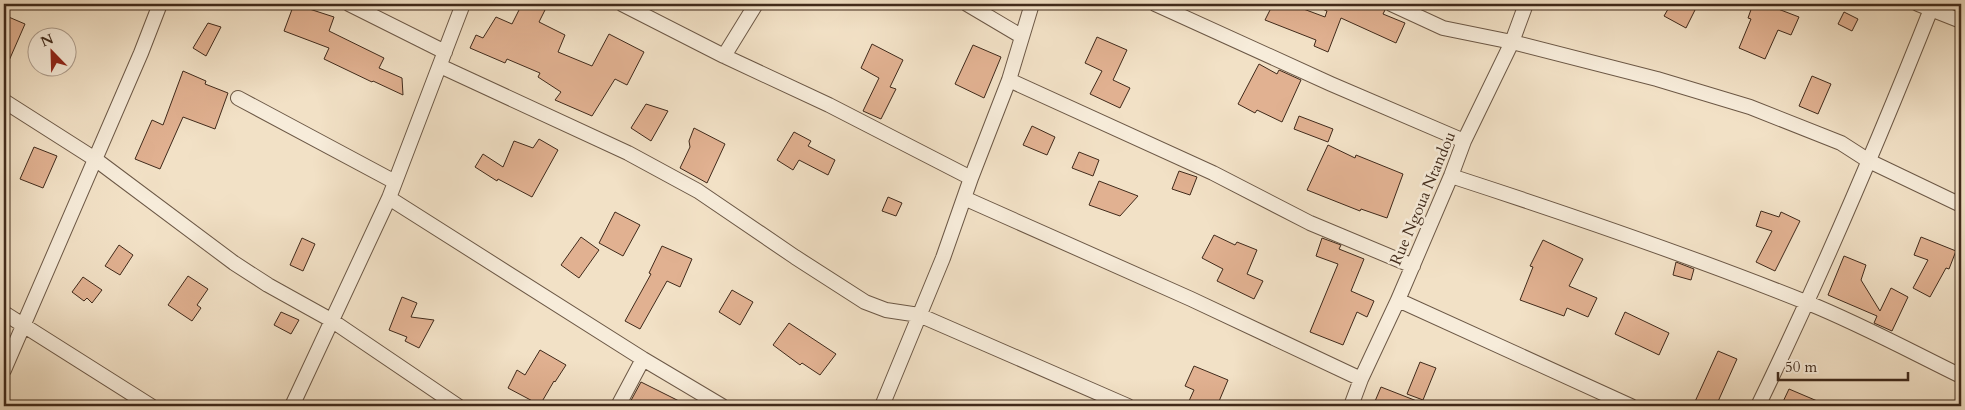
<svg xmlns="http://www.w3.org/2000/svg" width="1965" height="410" font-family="Cardo,serif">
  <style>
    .building { fill: #e1b191; stroke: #402a1b }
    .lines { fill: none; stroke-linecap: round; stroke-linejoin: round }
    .street-casing { stroke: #6c5846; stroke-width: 16 }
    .street { stroke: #f7ecda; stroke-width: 14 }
    .labels { text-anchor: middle; stroke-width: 5; stroke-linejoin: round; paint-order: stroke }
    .street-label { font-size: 16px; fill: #402a1b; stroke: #f7ecda }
  </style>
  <rect width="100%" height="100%" fill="#f2e1c6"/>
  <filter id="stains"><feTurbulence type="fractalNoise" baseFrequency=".004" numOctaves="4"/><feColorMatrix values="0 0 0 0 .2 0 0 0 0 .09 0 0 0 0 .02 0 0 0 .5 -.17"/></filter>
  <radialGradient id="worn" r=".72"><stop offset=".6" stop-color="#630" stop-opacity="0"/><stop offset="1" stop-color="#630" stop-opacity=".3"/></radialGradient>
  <path class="building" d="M294,4L334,17L329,31L384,58L379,68L402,78L403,95L373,81L372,82L324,59L329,48L284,31Z
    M522,4H532L545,10L539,22L565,35L558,52L592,66L609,34L644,52L627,85L615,79L592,116L555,100L561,92L538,77L540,73L507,59L505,63L470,48L476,35L483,38L496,17L512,24Z
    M1273,4H1290L1325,17L1327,11L1311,4H1382L1385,10L1383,14L1405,23L1396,43L1341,18L1328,52L1314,46L1316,40L1265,20Z
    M1671,4H1698L1686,28L1664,16Z
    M1753,4H1765L1799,17L1791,35L1778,30L1765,59L1739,48L1751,19L1748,18Z
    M1844,12L1858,19L1852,31L1838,24Z
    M4,15L25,24L4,72Z
    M208,23L221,27L206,56L193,48Z
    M1097,37L1127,50L1113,80L1130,88L1120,108L1090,94L1102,71L1085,63Z
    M872,44L903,60L890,87L896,89L881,119L863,111L879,78L861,68Z
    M973,45L1001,57L984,98L955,84Z
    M1259,64L1277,74L1279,70L1301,80L1282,122L1257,110L1255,113L1238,104Z
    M183,71L206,81L205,84L228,93L215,129L183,117L160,169L135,159L152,120L163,125Z
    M1812,76L1831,84L1818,114L1799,106Z
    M646,104L668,111L651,141L631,128Z
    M1299,116L1333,129L1328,142L1294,129Z
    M1032,126L1055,137L1047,155L1023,145Z
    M694,128L725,144L707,183L680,168L690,147L689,141Z
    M794,132L811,141L808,146L835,160L828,175L799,160L793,170L777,160Z
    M539,139L558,150L532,197L498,179L497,181L475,167L483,154L503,167L514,141L533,148Z
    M1328,145L1355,158L1356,155L1403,174L1387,218L1361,209L1360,211L1307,190Z
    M34,147L57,156L43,188L20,179Z
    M1079,152L1099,160L1093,176L1072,168Z
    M1179,171L1197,177L1190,195L1172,189Z
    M1099,181L1138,196L1120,216L1089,205Z
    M888,197L902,203L896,216L882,211Z
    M1761,211L1779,217L1781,212L1800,221L1775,271L1756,262L1772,231L1756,226Z
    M615,212L640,225L623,256L599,243Z
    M1214,235L1235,245L1237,242L1257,250L1247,274L1263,281L1254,299L1217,281L1223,269L1202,258Z
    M581,237L599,250L579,278L561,265Z
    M1921,237L1956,251L1949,269L1946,268L1930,297L1913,288L1928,260L1914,255Z
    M302,238L315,244L303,271L290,265Z
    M1322,238L1341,245L1339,249L1364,259L1351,291L1374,301L1367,317L1357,312L1343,345L1310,332L1338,264L1316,256Z
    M1543,240L1583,259L1569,286L1597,298L1588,317L1567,308L1564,316L1520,300L1533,267L1530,266Z
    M119,245L133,255L120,275L105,266Z
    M662,246L692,259L680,287L667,281L640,329L625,321L651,274L649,273Z
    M1844,256L1866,265L1861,280L1880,311L1891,288L1908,297L1892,331L1874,323L1877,316L1828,295Z
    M1676,262L1694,269L1691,280L1673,275Z
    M188,276L208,289L197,305L201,308L192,321L168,305Z
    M83,277L102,290L92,303L87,298L84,301L72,292Z
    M732,290L753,302L740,325L719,312Z
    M402,297L417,303L411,317L434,320L419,348L405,341L407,337L389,330Z
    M281,312L299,320L291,334L274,325Z
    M1625,312L1669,333L1659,355L1615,334Z
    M789,323L836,354L820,375L802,363L800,365L773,345Z
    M540,350L566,365L555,382L554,381L540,405L508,388L517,370L525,375Z
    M1718,351L1737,359L1716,406H1693Z
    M1420,362L1436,368L1423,400L1407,394Z
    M1194,366L1228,380L1217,406H1201L1189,401L1194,390L1185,386Z
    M641,382L689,406H628Z
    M1381,387L1427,405V406H1373Z
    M1789,389L1829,406H1781Z"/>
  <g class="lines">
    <defs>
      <path id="street" d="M349,4L445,52
        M622,4L724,56L829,105L971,178
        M967,4L1021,36
        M1155,4L1331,84L1464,141
        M1391,4L1443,28L1512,42L1657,79L1750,107L1841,143L1869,161L1961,205
        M1918,4L1961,21
        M724,56L756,4
        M440,66L628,153L698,191L795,257L865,302L886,310L919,315L1128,406
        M1009,80L1213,173L1310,223L1413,266
        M238,98L395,182
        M4,101L95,159L234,263L268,285L331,320L458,406
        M1451,176C1571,215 1691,256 1808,303C1860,324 1910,351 1961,376
        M389,198L643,359L722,406
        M964,198L1191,299L1361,379
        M1398,300L1631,406
        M4,313L151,406
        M4,370L141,53L160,4
        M292,406L389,198L463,4
        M618,406L643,359
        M882,406L943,258L971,178L1009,80L1032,4
        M1351,406L1361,379L1398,300L1451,176L1464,141L1512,42L1526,4
        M1758,406C1822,274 1879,140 1933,4"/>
    </defs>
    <use href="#street" class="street-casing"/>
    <use href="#street" class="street"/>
  </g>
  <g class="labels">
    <g class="street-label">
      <text transform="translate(1422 198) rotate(-67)" y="6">Rue Ngoua Ntandou</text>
    </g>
  </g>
  <rect width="1965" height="410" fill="none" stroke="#f2e1c6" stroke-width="20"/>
  <rect x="5" y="5" width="1955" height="400" fill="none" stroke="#402a1b" stroke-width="2.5"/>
  <rect x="10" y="10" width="1945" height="390" fill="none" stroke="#402a1b"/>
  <g transform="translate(52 52) rotate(337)"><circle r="24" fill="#f7ecda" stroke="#ae9e8e"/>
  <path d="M0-4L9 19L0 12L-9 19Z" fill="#8f2418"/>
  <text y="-8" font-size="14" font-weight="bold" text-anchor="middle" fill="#402a1b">N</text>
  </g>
  <path d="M1778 372v8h130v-8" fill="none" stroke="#402a1b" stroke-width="2.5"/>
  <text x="1785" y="372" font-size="15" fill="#402a1b" stroke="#f7ecda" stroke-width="4" paint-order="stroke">50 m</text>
  <rect width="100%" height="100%" filter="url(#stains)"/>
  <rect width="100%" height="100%" fill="url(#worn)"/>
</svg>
